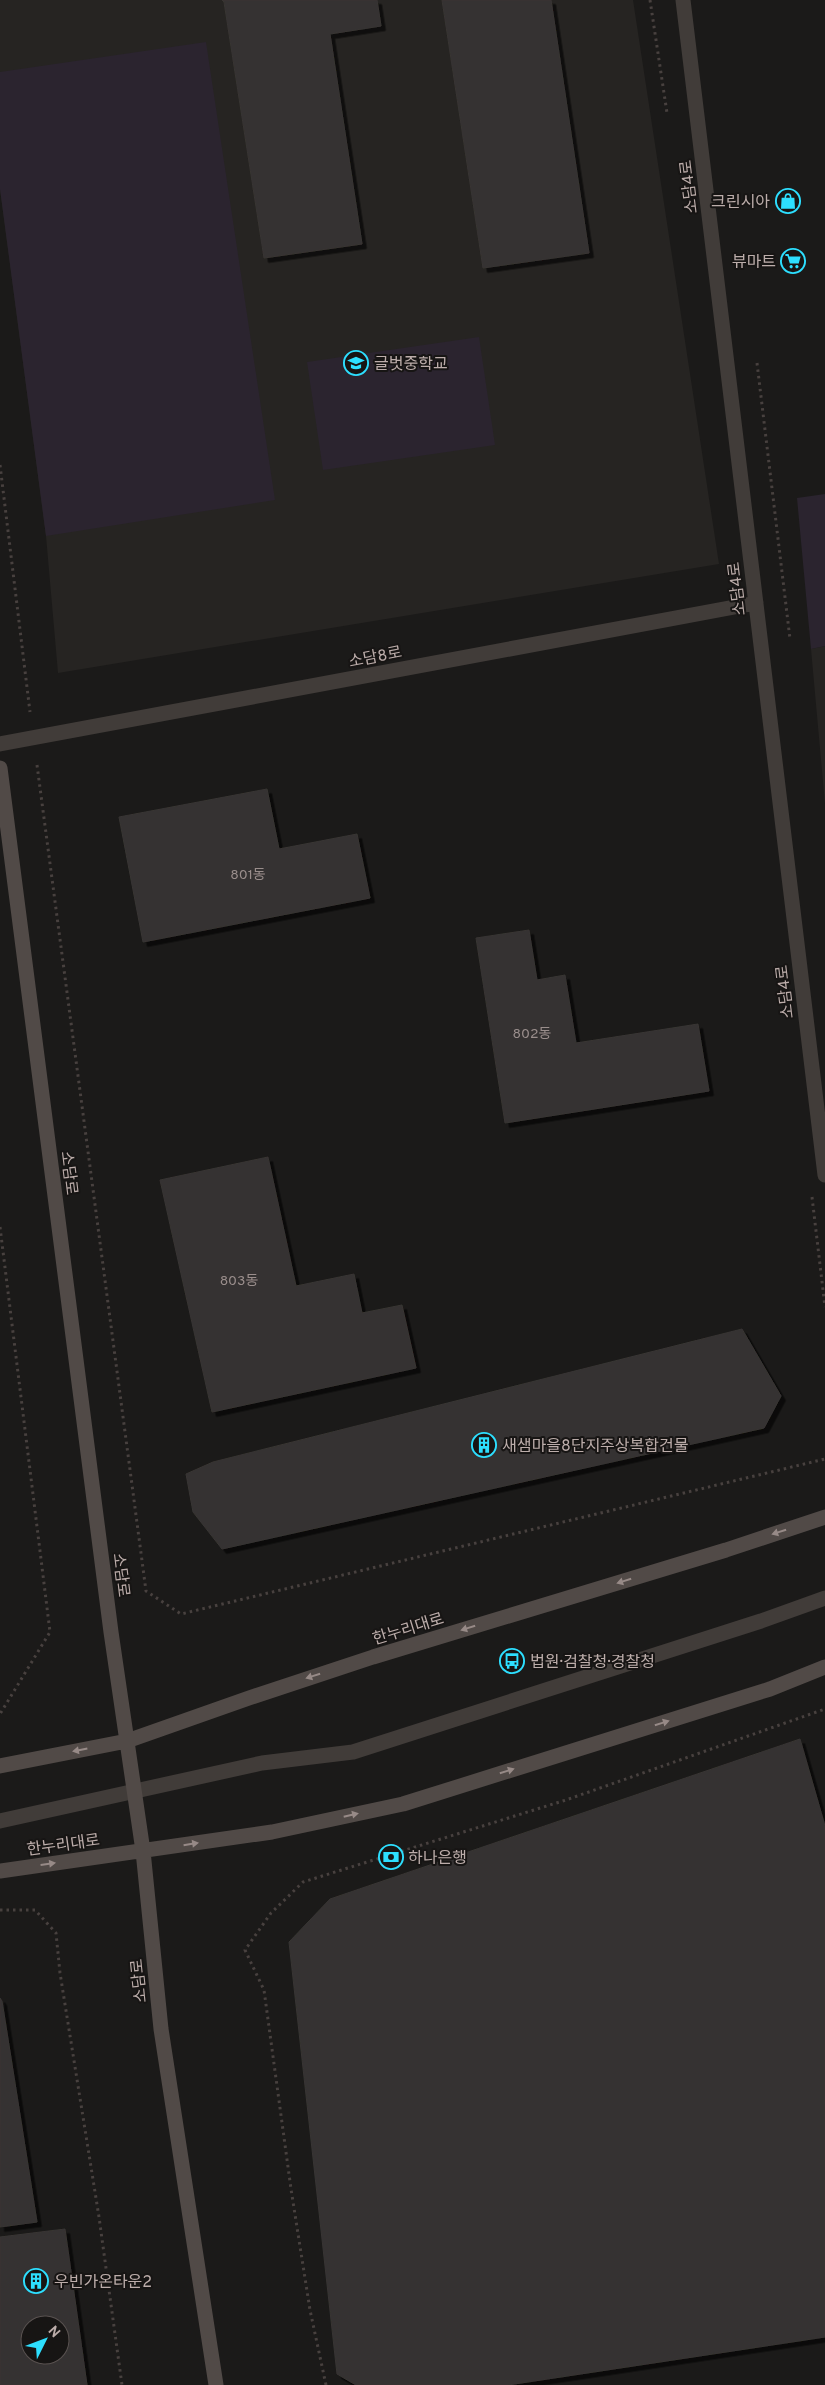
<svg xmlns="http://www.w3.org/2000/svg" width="825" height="2385" font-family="Overpass,'Noto Sans KR',sans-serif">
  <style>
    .built { fill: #262422 }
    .green { fill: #2b242f }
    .building { fill: #363331; stroke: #383533; fill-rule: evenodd; filter: url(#shadow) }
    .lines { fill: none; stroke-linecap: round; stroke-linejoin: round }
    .path { stroke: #48413f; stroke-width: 3; stroke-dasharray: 2.5 4; stroke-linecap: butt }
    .lane { stroke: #413c39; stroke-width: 15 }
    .street { stroke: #413c39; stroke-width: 15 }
    .secondary { stroke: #514a47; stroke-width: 15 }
    .oneway { fill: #978a87 }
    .labels { text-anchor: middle; stroke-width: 4; stroke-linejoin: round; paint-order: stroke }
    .number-label { font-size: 14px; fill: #9a8e8c }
    .street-label { font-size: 16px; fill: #bcadaa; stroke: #171514 }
    .poi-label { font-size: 16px; fill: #bcadaa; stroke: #171514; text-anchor: start }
  </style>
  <defs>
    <filter id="shadow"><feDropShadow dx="4.5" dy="4.5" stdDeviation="0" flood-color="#0009"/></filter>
  </defs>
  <rect width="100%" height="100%" fill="#1b1a19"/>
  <path class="built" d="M0,0H633L719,564L58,673L46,536L0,189Z
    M825,646V804L811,649Z"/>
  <path class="green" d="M206,42L275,500L46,536L0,189V72Z
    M479,337L495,445L323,470L307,362Z
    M825,494V646L811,649L797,498Z"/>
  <path class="building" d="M222,0H377L381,26L330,34L362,244L264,258L224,2Z
    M442,0H551L589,253L483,268Z
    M267,789L279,849L357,834L370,898L143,942L119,817Z
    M529,930L537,980L565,975L576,1043L698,1024L709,1091L505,1123L476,938Z
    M268,1157L296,1286L354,1274L362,1313L402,1305L416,1368L212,1412L160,1180Z
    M742,1329L781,1396L764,1428L222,1549L193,1512L186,1474L213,1462Z
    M800,1739L825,1826V2337L508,2385H356L337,2374L289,1942L330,1899Z
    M0,1998L2,2001L37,2222L0,2227Z
    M65,2229L87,2385H0V2237ZM30,2325H60V2355H30Z"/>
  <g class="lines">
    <path class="path" d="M650,0L667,113
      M757,363L790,639
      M0,465L30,712
      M37,765L146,1591L181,1614L825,1459
      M812,1197L825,1307
      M0,1227L50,1632L0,1714
      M0,1910H35L56,1933L60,1973L99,2217L122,2385
      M326,2385L310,2310L291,2189L264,1990L245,1950L271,1913L303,1882L566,1800L825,1709"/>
    <path class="lane" d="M0,1821L262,1763L353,1752L761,1621L825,1598"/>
    <path class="street" d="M683,0L825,1175
      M0,744L756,603"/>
    <path class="secondary" d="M0,768L111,1632L143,1851L161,2029L216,2385
      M0,1766L127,1741L249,1698L373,1657L726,1550L825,1517
      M0,1871L272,1832L403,1804L770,1689L825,1667"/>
  </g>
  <defs><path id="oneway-solid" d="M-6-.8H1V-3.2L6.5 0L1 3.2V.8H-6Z" transform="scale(1.25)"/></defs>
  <g class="oneway">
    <use href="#oneway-solid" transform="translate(779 1532) rotate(162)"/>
    <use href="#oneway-solid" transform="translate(624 1581) rotate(163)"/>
    <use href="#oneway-solid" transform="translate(468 1628) rotate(163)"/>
    <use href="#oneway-solid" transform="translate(313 1676) rotate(162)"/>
    <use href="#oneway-solid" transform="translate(662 1723) rotate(-17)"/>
    <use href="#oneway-solid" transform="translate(80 1750) rotate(169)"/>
    <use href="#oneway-solid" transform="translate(507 1771) rotate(-17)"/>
    <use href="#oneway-solid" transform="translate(351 1815) rotate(-13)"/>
    <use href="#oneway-solid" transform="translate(191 1844) rotate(-9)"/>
    <use href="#oneway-solid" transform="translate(48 1864) rotate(-8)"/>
  </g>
  <defs>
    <symbol id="shop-ring" viewBox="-11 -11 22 22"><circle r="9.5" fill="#171514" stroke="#2ddfff" stroke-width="1.5"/><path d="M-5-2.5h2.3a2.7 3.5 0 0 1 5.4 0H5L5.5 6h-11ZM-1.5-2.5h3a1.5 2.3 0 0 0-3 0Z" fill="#2ddfff"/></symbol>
    <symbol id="supermarket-ring" viewBox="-11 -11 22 22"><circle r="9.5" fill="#171514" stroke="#2ddfff" stroke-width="1.5"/><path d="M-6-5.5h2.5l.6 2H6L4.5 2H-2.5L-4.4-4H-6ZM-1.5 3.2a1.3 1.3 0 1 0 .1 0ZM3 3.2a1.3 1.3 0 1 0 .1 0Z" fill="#2ddfff"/></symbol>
    <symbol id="school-ring" viewBox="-11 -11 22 22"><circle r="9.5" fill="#171514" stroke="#2ddfff" stroke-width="1.5"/><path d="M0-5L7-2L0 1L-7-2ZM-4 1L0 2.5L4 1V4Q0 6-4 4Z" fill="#2ddfff"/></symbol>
    <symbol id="building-ring" viewBox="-11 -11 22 22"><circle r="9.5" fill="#171514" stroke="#2ddfff" stroke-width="1.5"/><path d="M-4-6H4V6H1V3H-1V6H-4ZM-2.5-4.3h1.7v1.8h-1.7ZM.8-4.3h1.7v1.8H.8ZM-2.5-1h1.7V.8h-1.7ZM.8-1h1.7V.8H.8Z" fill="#2ddfff"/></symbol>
    <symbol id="bus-ring" viewBox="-11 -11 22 22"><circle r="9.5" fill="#171514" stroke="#2ddfff" stroke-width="1.5"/><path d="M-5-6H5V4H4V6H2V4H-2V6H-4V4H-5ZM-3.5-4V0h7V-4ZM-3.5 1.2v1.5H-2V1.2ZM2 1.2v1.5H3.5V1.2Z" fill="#2ddfff"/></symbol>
    <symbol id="bank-ring" viewBox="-11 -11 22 22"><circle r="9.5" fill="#171514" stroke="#2ddfff" stroke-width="1.5"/><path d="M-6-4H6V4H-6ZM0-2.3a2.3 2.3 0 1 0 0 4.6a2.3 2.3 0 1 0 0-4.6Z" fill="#2ddfff"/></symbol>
  </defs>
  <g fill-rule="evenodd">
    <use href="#shop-ring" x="774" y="187" width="28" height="28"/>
    <use href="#supermarket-ring" x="779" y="247" width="28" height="28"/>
    <use href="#school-ring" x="342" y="349" width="28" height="28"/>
    <use href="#building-ring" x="470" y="1431" width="28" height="28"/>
    <use href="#bus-ring" x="498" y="1647" width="28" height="28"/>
    <use href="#bank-ring" x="377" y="1843" width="28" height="28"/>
    <use href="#building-ring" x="22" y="2267" width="28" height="28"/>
  </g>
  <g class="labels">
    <g class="number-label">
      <text x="248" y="879">801동</text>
      <text x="532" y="1038">802동</text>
      <text x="239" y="1285">803동</text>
    </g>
    <g class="street-label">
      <text transform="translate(688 187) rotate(-97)" y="6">소담4로</text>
      <text transform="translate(736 589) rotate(-97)" y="6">소담4로</text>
      <text transform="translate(375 656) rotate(-11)" y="6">소담8로</text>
      <text transform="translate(784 992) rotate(-97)" y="6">소담4로</text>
      <text transform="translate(70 1173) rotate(83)" y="6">소담로</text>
      <text transform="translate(122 1575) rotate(83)" y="6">소담로</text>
      <text transform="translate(408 1628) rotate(-17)" y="6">한누리대로</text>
      <text transform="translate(63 1844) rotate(-8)" y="6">한누리대로</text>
      <text transform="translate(138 1981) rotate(-96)" y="6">소담로</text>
    </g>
    <g class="poi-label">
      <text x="770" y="207" text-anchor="end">크린시아</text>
      <text x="776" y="267" text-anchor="end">뷰마트</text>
      <text x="374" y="369">글벗중학교</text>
      <text x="502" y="1451">새샘마을8단지주상복합건물</text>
      <text x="530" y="1667">법원·검찰청·경찰청</text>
      <text x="408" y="1863">하나은행</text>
      <text x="54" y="2287">우빈가온타운2</text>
    </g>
  </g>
  <g transform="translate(45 2340) rotate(48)"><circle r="24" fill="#171514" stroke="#595250"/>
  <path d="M0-4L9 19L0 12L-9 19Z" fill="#2ddfff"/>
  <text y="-8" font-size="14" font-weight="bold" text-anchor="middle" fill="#bcadaa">N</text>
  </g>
</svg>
